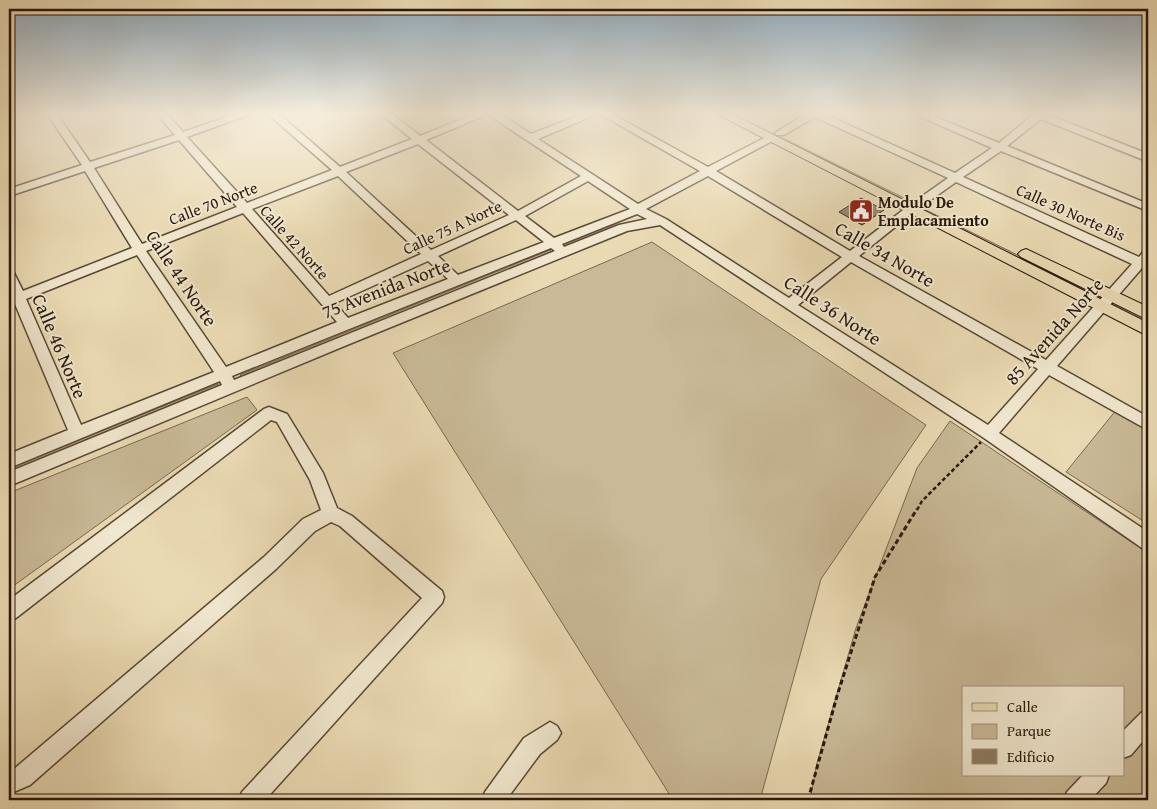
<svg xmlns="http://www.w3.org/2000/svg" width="1157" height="809" font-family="'Gentium Book Plus',serif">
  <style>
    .green { fill: #c9b996; stroke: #786850; fill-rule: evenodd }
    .building { fill: #8c7c62; stroke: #27170a }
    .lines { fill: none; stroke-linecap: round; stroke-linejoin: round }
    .minor-casing { stroke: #584834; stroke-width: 3 }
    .major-casing { stroke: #27170a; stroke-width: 2 }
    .path-far1 { stroke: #27170a; stroke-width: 2.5; stroke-dasharray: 4 2.5; stroke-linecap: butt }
    .path { stroke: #27170a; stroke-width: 3; stroke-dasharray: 5 3; stroke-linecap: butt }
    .minor { fill: #f1e7ce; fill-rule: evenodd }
    .major { fill: #eadab3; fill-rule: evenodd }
    .labels { text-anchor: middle; stroke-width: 4; stroke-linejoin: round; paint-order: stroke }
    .far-poi-label { font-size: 16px; font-weight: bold; fill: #27170a; stroke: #f1e7ce; text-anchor: start }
    .far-street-label { font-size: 16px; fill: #27170a; stroke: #f1e7ce }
    .street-label { font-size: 19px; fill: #27170a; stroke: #f1e7ce }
  </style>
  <rect width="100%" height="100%" fill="#eadab3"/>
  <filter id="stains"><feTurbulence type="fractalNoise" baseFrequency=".004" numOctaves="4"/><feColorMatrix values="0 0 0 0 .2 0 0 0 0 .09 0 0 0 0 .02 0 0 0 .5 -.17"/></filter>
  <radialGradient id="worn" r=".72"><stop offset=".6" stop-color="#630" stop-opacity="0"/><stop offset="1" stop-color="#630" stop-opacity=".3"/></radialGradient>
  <path class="green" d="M780,138L785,139L910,201V203Z
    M921,209L926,210L1093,292L1096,296H1090L922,211Z
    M652,242L926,425L821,579L760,800H673L393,353Z
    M550,250L552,252L242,377L240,375Z
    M218,384V387L9,472V468Z
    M247,397L257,410L9,589V493Z
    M1117,409L1148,427V524L1066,472Z
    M950,421L1148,553V800H810L817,763L856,628L917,468ZM963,688H1123V775H963Z"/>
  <path class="building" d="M861,198L884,210L862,225L839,212Z"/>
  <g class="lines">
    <defs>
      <path id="minor" d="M9,114H19L9,119Z
        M47,114H57L90,162L175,135L157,114H167L183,132L236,114H251L187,137L247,203L332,170L268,114H279L340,167L412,139L381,114H392L420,136L475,114H500L531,134L583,114H597L538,139L638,204L700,171L600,114H612L708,167L770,135L775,138L774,140L716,171L850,251L907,207L948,178L815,117L784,135H776L775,133L806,114H824L955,173L992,148L914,114H928L999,143L1033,115L1032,114H1046L1148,154V161L1144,160L1041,119L1007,146L1148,204V211L1001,151L963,177L1139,257L1144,251L1148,250V270L1142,268L1057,366L1148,417V430L1049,375L999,433L1148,532V550L1142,548L984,438L660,225L627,231L342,347L9,486V472L222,385L220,381L9,468V454L68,430L15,304L9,305V296L12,295L9,288V270L13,271L23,291L132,248L85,171L9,196V189L82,165ZM488,114L490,116L581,176L518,211L426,140ZM179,140L237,207L142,244L94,168ZM418,144L509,215L431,250L346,172ZM338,176L421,254L329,296L252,209ZM708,176L842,257L789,298L666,219L646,209ZM588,181L630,209L554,238L525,216ZM956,182L1132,264L1046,360L859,256L915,211ZM243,213L337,322L226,367L146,251ZM637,214L647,219L619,225L564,247L562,244ZM516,220L544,242L458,275L438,256ZM551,248L555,251L234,380L232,376ZM137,255L214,372L81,425L26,299ZM428,261L448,279L348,318L335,303ZM851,262L1038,369L988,425L798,305Z
        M1142,114H1148V117L1144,116Z
        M269,407L287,414L323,473L337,508L352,516L442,591L444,597L442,603L265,800H239L242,792L422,598L340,526L331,522L315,531L276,569L30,785L9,794V772L14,769L264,557L303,519L321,510L310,480L277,422L271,420L16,618L9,620V600L264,409Z
        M1148,710V735L1131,755L1123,758V731L1141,713Z
        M550,722L557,726L561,733L557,740L540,754L506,800H482L485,792L524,738Z
        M1083,775H1109L1106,783L1090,800H1064L1067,792Z"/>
      <path id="major" d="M717,114H732L1148,323V336Z
        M1026,249L1148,307V320L1021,257L1018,254L1021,251Z"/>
    </defs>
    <use href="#minor" class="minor-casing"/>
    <use href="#major" class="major-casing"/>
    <path class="path-far1" d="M917,510L922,501L981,442"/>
    <path class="path" d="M808,800L837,696L875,577L917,509"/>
    <use href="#minor" class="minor"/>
    <use href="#major" class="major"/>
  </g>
  <linearGradient id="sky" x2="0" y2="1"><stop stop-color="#8ea9bc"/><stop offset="0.5" stop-color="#f6eedd"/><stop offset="1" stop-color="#f6eedd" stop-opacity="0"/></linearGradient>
  <rect width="1157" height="227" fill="url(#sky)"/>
  <defs>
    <symbol id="civic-square" viewBox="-11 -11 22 22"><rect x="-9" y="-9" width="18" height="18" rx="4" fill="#8f2418" stroke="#f1e7ce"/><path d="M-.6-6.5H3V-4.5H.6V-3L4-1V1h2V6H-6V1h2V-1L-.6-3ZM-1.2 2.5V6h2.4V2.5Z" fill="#fff"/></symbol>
  </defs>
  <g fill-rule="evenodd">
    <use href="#civic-square" x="847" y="197" width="28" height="28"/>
  </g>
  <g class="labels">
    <g class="far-poi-label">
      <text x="878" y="208">Modulo De<tspan x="878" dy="18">Emplacamiento</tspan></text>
    </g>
    <g class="far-street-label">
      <text transform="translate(213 203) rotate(-21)" y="6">Calle 70 Norte</text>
      <text transform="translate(1071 212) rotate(24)" y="6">Calle 30 Norte Bis</text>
      <text transform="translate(452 227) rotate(-25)" y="6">Calle 75 A Norte</text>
      <text transform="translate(295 242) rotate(48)" y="6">Calle 42 Norte</text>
    </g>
    <g class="street-label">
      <text transform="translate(885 254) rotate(30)" y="7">Calle 34 Norte</text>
      <text transform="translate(182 278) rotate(56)" y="7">Calle 44 Norte</text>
      <text transform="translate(386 288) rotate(-21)" y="7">75 Avenida Norte</text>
      <text transform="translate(833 310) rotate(33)" y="7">Calle 36 Norte</text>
      <text transform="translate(1054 331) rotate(-48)" y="7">85 Avenida Norte</text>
      <text transform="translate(60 346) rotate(67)" y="7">Calle 46 Norte</text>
    </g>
  </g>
  <rect width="1157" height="809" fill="none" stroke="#eadab3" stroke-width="30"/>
  <rect x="10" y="10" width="1137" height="789" fill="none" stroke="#27170a" stroke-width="2.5"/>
  <rect x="15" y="15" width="1127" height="779" fill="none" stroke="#27170a"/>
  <rect x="962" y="686" width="162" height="90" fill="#f1e7ce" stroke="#a09480"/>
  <rect x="972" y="703" width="25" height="8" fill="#eadab3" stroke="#a09480"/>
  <text x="1007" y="712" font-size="15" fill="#27170a">Calle</text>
  <rect x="972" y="724" width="25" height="15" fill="#c9b996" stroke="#a09480"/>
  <text x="1007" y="736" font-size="15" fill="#27170a">Parque</text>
  <rect x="972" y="749" width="25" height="15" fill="#8c7c62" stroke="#a09480"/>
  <text x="1007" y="762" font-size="15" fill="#27170a">Edificio</text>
  <rect width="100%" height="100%" filter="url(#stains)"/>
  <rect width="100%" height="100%" fill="url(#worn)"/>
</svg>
